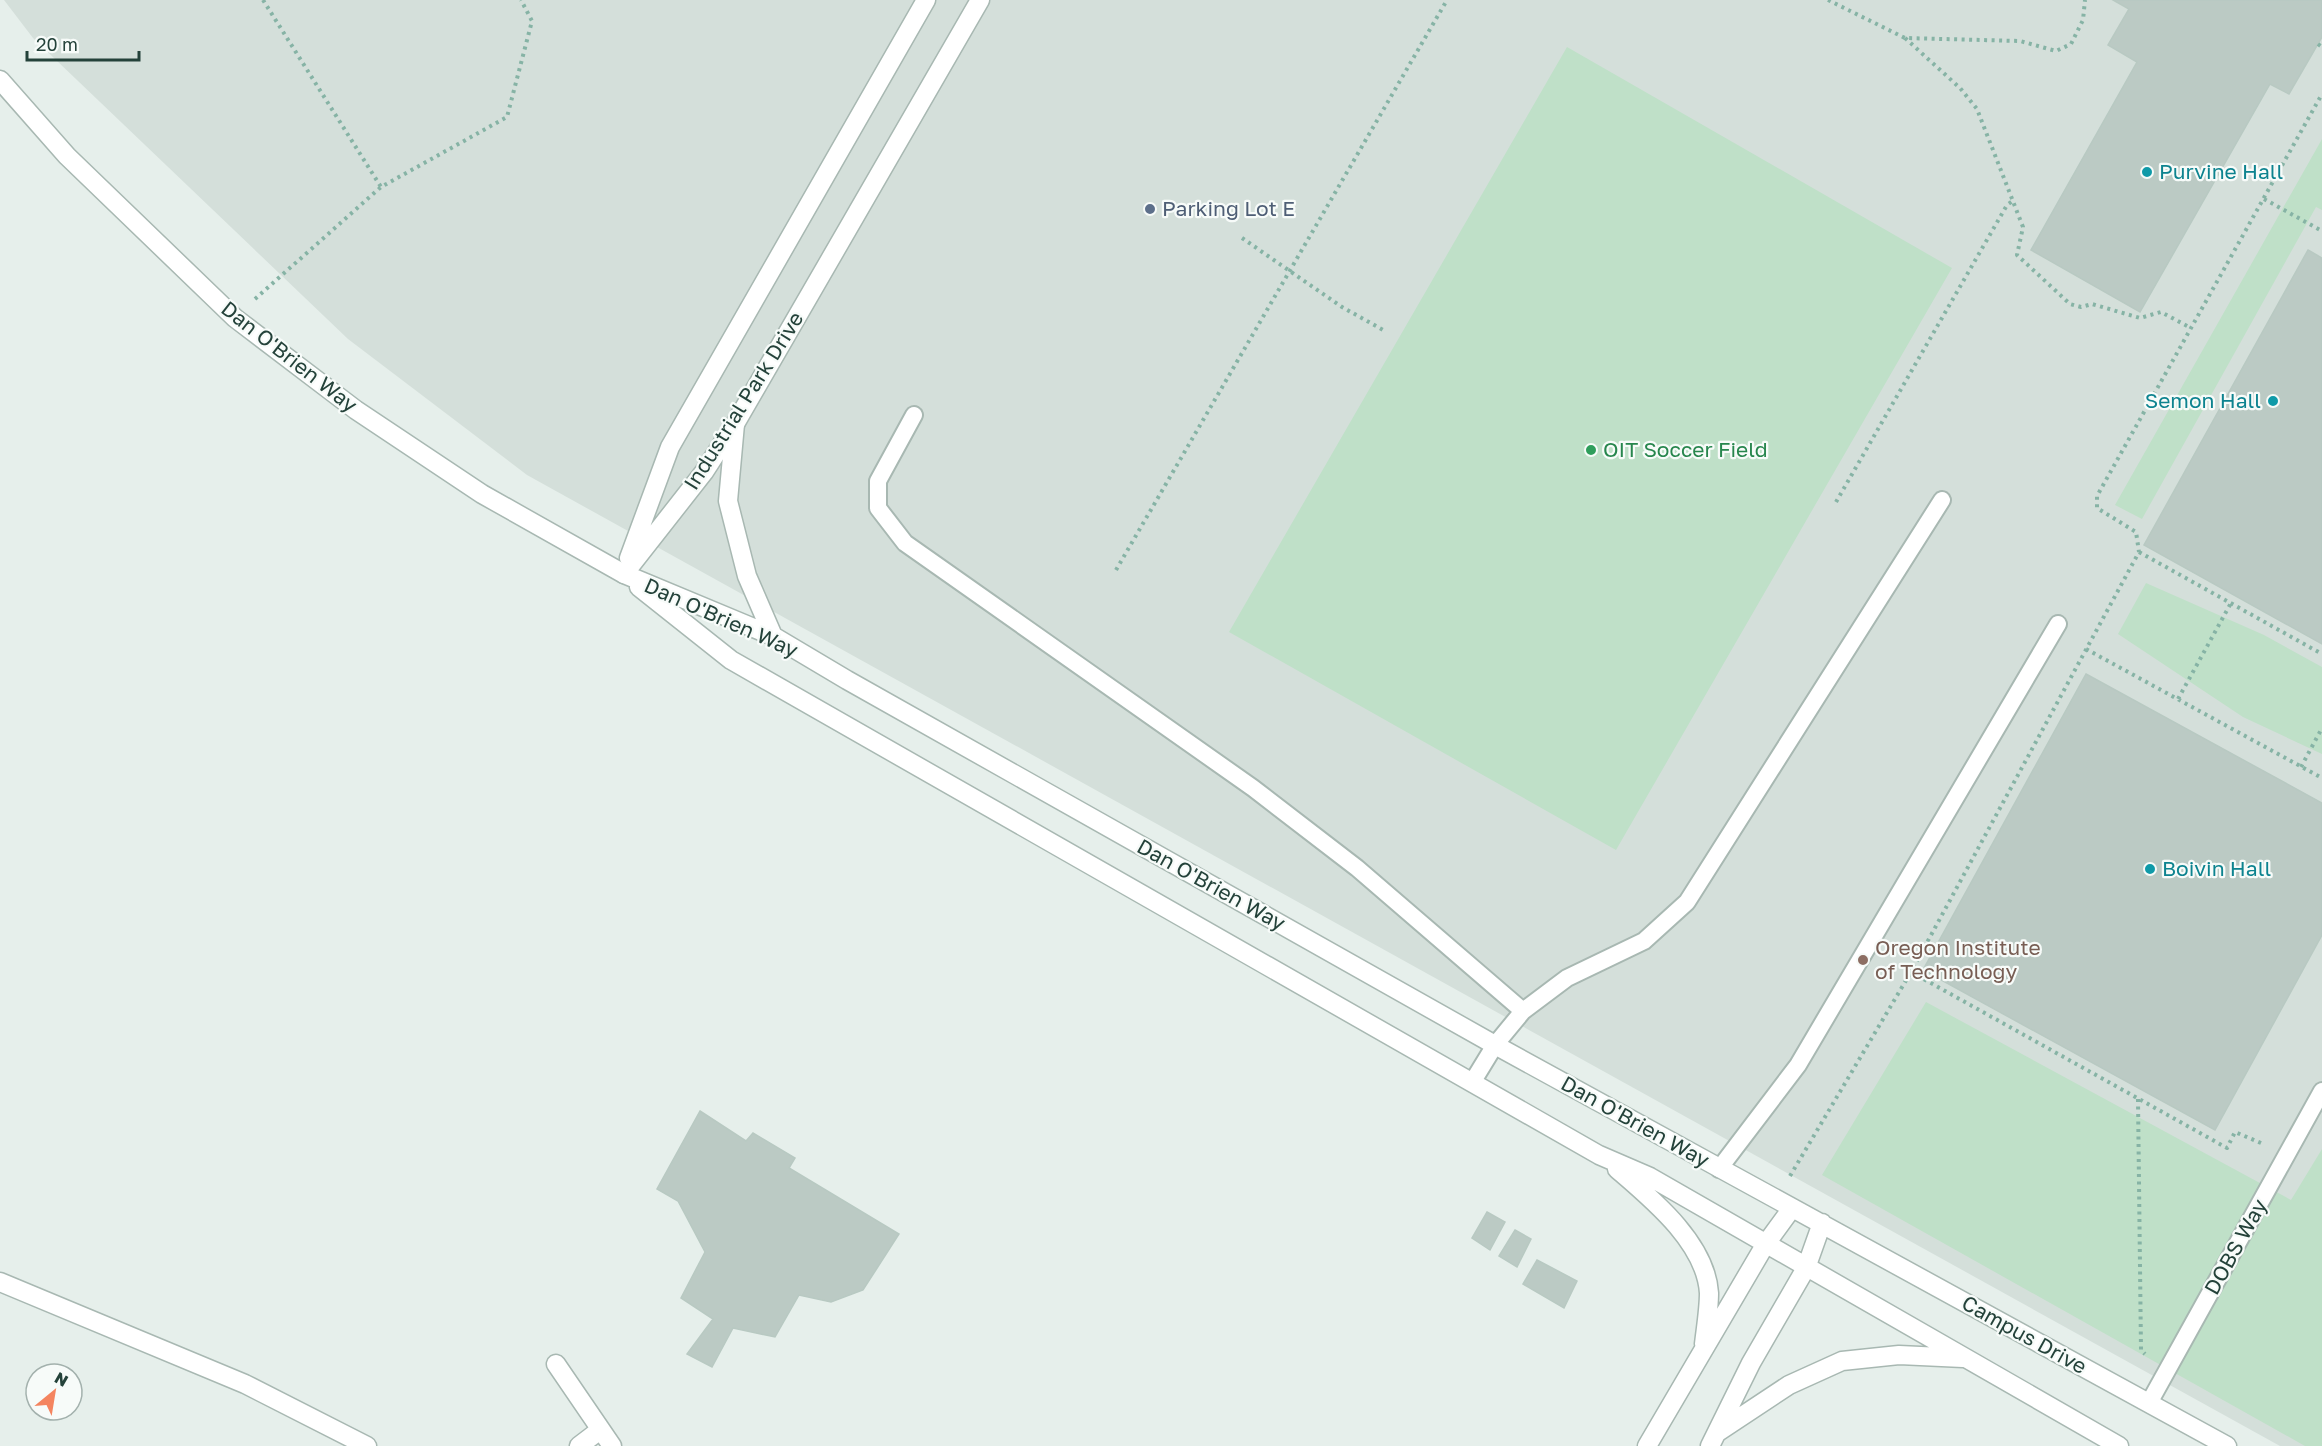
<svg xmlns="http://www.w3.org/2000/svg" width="2322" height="1446" font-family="'Golos Text',sans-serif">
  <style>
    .built { fill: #d4dfda }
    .green { fill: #bfe0c8 }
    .building { fill: #bbcac4; stroke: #b8c9c2; stroke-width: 1.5 }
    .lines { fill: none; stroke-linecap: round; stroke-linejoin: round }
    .service-casing { stroke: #a8b8b2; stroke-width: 20 }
    .minor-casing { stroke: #a8b8b2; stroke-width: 21 }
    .tertiary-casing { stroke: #a8b8b2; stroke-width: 21 }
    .path { stroke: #86b3a5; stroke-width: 4; stroke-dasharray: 3 4.5; stroke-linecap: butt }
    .service { stroke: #fff; stroke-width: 16 }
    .minor { stroke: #fff; stroke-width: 18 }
    .tertiary { stroke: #fff; stroke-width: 18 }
    .culture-dot { fill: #0f9aa8; stroke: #f7fbf9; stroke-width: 2 }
    .service-dot { fill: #5c6f8a; stroke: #f7fbf9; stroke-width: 2 }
    .leisure-dot { fill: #2e9e5b; stroke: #f7fbf9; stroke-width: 2 }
    .education-dot { fill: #8d6e63; stroke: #f7fbf9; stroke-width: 2 }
    .labels { text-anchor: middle; stroke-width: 4.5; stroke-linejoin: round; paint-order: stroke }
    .culture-label { font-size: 21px; fill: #0d838f; stroke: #f7fbf9; text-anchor: start }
    .service-label { font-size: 21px; fill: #4e5e75; stroke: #f7fbf9; text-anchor: start }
    .street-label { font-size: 21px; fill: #24423a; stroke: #f7fbf9 }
    .leisure-label { font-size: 21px; fill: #27864d; stroke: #f7fbf9; text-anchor: start }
    .education-label { font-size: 21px; fill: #785e54; stroke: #f7fbf9; text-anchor: start }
  </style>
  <rect width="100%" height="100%" fill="#e6efeb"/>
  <path class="built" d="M4,0H2322V1446H2280L527,475L348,339L33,38Z"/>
  <path class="green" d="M1567,47L1952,268L1616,850L1229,632Z
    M2322,139V210L2316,207L2142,519L2115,505Z
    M2146,583L2264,635L2322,667V754L2243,717L2118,634Z
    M1926,1002L2291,1200L2322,1149V1446H2305L1822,1175Z"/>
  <path class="building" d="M2113,0H2322V37L2289,94L2270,84L2140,312L2031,250L2137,62L2108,45L2129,9Z
    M2308,250L2322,258V644L2144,545Z
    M2086,674L2322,803V935L2215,1130L1923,970Z
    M700,1111L746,1141L753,1133L795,1158L789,1168L899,1234L863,1290L831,1302L799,1295L775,1337L733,1328L712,1367L687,1354L713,1319L681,1298L705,1252L678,1201L657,1189Z
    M1487,1212L1505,1222L1490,1250L1472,1238Z
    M1515,1230L1531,1239L1517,1267L1499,1256Z
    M1537,1260L1577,1281L1564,1308L1523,1284Z"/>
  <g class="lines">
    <defs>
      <path id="service" d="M914,415L878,481V508L905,543L1253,788L1357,868L1523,1011L1495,1045L1473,1081
        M1523,1011L1567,978L1644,941L1687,902L1942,500
        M1719,1169L1798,1065L2058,624
        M2149,1403L2322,1091"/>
      <path id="minor" d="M629,558L670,447L926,0
        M624,574L704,472L735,424L980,0
        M0,1282L245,1384L367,1446
        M556,1364L612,1446
        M579,1446L600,1430"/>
      <path id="tertiary" d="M0,80L67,156L235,318L356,410L482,494L624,574L773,636L847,680L1495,1045L2227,1446
        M735,424L728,501L747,576L773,636
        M639,587L731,660L1599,1155L1650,1177L2119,1446
        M1617,1169C1652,1199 1706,1243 1709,1293C1709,1309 1706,1327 1704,1344
        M1718,1432L1789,1385L1842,1361L1899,1355L1963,1358
        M1647,1446L1765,1245L1792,1208
        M1710,1446L1751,1363L1806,1268L1822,1223"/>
    </defs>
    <use href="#service" class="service-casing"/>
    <use href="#minor" class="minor-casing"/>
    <use href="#tertiary" class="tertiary-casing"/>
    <path class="path" d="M263,0L381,187
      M1828,0L1905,38L2020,41L2056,51L2071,44L2083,20L2085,0
      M1905,38L1960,88L1977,109L2023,227L2017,255L2070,304L2081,307L2092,304L2140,318L2161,312L2191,328
      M2318,44L2322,47
      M2264,199L2322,231
      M1242,238L1342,307L1385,331
      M255,299L381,187L507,117L532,21L521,0
      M1836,502L2007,205L2014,200
      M2139,552L2322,654
      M1116,570L1447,0
      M2086,649L2322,778
      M2178,699L2231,603
      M2301,767L2322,728
      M2138,1099L2141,1350L2145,1354
      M2261,1143L2235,1132L2227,1148L1911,972L2139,552L2136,532L2097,508V496L2322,94
      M1790,1176L1911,972"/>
    <use href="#service" class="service"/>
    <use href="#minor" class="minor"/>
    <use href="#tertiary" class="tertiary"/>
  </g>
  <g class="culture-dot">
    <circle cx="2147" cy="172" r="6"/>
    <circle cx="2273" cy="401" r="6"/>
    <circle cx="2150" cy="869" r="6"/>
  </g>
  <circle class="service-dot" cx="1150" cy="209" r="6"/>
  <circle class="leisure-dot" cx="1591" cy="450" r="6"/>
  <circle class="education-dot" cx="1863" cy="960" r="6"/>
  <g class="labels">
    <g class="culture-label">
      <text x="2159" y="179">Purvine Hall</text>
      <text x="2261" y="408" text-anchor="end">Semon Hall</text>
      <text x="2162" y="876">Boivin Hall</text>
    </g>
    <g class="service-label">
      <text x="1162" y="216">Parking Lot E</text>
    </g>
    <g class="street-label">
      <text transform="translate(289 357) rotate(38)" y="7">Dan O'Brien Way</text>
      <text transform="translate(744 401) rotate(-58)" y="7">Industrial Park Drive</text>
      <text transform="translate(721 618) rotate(24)" y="7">Dan O'Brien Way</text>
      <text transform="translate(1211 885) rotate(29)" y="7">Dan O'Brien Way</text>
      <text transform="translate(1635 1122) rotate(29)" y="7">Dan O'Brien Way</text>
      <text transform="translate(2236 1247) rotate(-61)" y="7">DOBS Way</text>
      <text transform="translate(2024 1335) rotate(29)" y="7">Campus Drive</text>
    </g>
    <g class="leisure-label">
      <text x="1603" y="457">OIT Soccer Field</text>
    </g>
    <g class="education-label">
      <text x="1875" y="955">Oregon Institute<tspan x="1875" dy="24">of Technology</tspan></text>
    </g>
  </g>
  <g transform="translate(54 1392) rotate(30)"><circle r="28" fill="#f7fbf9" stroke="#a3b1ad" stroke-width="1.5"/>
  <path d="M0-4.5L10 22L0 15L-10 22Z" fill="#f4845f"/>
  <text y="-9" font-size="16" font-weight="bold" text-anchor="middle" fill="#24423a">N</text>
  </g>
  <path d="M27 51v9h112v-9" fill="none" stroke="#24423a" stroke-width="3"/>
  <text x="36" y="51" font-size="18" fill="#24423a" stroke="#f7fbf9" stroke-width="4.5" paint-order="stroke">20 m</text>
</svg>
